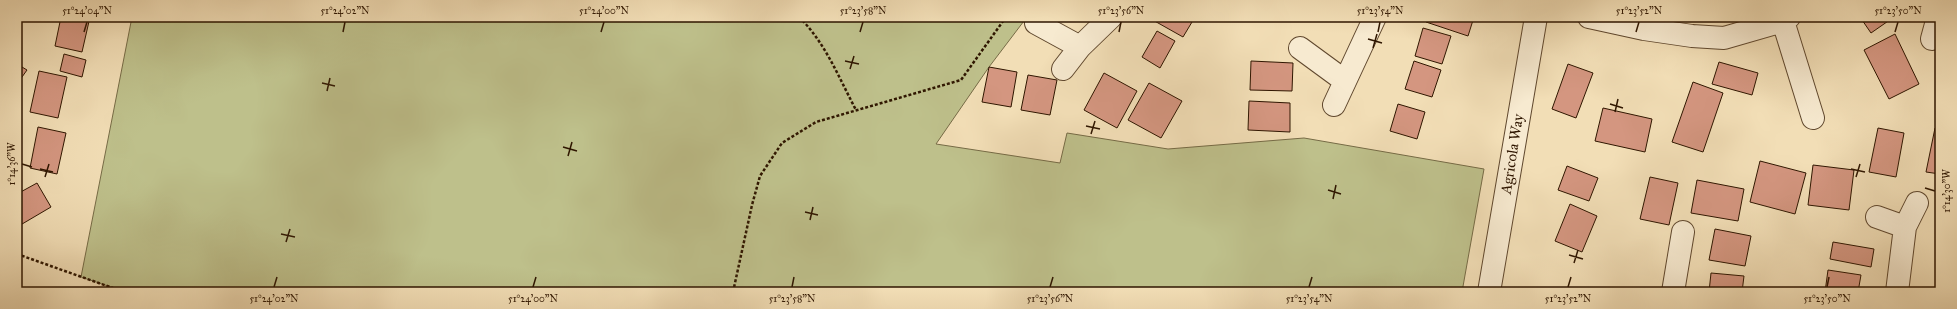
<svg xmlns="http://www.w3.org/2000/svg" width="1957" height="309" font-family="'IM FELL Great Primer',serif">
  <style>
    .green { fill: #bec08b; stroke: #766b46 }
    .building { fill: #d49680; stroke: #2f1600 }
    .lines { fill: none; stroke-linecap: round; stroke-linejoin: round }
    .minor-casing { stroke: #60482e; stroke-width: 24 }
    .path { stroke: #2f1600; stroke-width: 2.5; stroke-dasharray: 3 2; stroke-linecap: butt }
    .minor { stroke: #f7ead0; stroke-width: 22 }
    .ticks { fill: none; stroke: #2f1600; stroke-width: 1.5 }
    .labels { text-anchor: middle; stroke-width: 3; stroke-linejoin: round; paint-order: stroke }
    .street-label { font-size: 15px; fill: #2f1600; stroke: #f7ead0 }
    .neatline { fill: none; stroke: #2f1600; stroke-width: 1.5 }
    .ticks-label { font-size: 10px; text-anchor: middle; fill: #2f1600 }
  </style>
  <rect width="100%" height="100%" fill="#f2deb6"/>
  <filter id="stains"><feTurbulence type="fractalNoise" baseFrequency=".005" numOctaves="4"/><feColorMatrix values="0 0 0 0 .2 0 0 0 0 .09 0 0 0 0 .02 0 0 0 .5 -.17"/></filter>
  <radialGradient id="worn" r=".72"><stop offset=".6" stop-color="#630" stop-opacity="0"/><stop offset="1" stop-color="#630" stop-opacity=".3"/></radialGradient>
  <path class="green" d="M132,17H1027L989,67L936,144L1060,163L1067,133L1168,149L1304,138L1484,169L1462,292H126L81,277Z"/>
  <path class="building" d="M61,17H90L82,52L55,46Z
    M1152,17H1195L1183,37L1151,19Z
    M1428,17H1474L1468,36L1426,22Z
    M1860,17H1894L1871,33Z
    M1423,28L1451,36L1442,64L1415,56Z
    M1157,31L1175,41L1160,68L1142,57Z
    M1895,34L1919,84L1889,99L1864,50Z
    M64,54L86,60L82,77L60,71Z
    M1251,61L1293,63L1292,91L1250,90Z
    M1414,61L1441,70L1432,97L1405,89Z
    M1719,62L1758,73L1752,95L1712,84Z
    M17,64L27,70L17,84Z
    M1568,64L1593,73L1576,118L1552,109Z
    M989,67L1017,72L1011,107L982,102Z
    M39,71L67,77L58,118L30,112Z
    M1104,73L1137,91L1117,128L1084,110Z
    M1028,75L1057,80L1050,115L1021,110Z
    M1693,82L1723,93L1703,152L1672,142Z
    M1149,83L1182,101L1161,138L1128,120Z
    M1249,101L1290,103V132L1248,130Z
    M1398,104L1425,112L1417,139L1390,131Z
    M1603,108L1652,119L1645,152L1595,141Z
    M38,127L66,133L57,174L30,168Z
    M1878,128L1904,133L1896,177L1869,172Z
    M1935,128L1940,129V174L1926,172Z
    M1760,161L1806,173L1795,214L1750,202Z
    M1813,165L1854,170L1849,210L1808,205Z
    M1567,166L1598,178L1589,201L1558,190Z
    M1650,177L1678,183L1669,225L1640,219Z
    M1697,180L1744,189L1738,221L1691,213Z
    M37,183L51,207L17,227V194Z
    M1570,204L1597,216L1582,252L1555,241Z
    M1715,229L1751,236L1745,266L1709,260Z
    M1833,242L1874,249L1871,267L1830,259Z
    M1828,270L1861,275L1858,292H1825Z
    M1711,273L1744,276L1742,292H1709Z"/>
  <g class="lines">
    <defs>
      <path id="minor" d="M1589,17L1644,29L1692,36L1724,38L1783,21L1789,17
        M1783,21L1813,118
        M1036,23L1080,47
        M1932,39L1938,17
        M1300,48L1345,81
        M1063,69L1080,47L1111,17
        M1334,105L1375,17
        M1877,217L1905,227
        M1489,292L1536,17
        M1673,292L1683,232
        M1897,292L1905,227L1917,203"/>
    </defs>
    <use href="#minor" class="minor-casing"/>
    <path class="path" d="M799,17C825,42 839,78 856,110
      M17,254L124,292
      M733,292L752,205L760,176L782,143L816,122L961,80L1006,17"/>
    <use href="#minor" class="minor"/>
  </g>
  <path class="ticks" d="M84,32L87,22M343,32L345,22M601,32L604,22M860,32L863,22M1119,32L1121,22M1378,32L1380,22M1636,32L1639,22M1895,32L1898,22M1368,39L1382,43M1373,48L1377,34M845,61L859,64M850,69L854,56M322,83L335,86M327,91L330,78M1610,104L1623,108M1615,112L1618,99M1086,126L1100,129M1091,134L1095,121M563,147L577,151M568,156L572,142M22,164L32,167M40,169L53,172M1851,169L1865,172M45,177L49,164M1856,177L1860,164M1925,188L1935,191M1328,190L1341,194M1333,199L1336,185M805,212L818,215M810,220L813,207M281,234L295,237M286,242L290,229M1569,255L1583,259M1574,263L1578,250M274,287L277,277M533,287L536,277M792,287L794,277M1050,287L1053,277M1309,287L1312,277M1568,287L1571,277M1827,287L1829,277"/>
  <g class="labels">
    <g class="street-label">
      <text transform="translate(1512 154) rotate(-81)" y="5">Agricola Way</text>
    </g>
  </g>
  <rect width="1957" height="309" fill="none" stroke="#f2deb6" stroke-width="44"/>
  <rect x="22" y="22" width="1913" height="265" class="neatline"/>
  <g class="ticks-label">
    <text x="87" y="14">51°24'04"N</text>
    <text x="345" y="14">51°24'02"N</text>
    <text x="604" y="14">51°24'00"N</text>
    <text x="863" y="14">51°23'58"N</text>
    <text x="1121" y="14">51°23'56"N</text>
    <text x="1380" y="14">51°23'54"N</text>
    <text x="1639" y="14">51°23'52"N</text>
    <text x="1898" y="14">51°23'50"N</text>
    <text transform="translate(11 164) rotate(-90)" y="4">1°14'36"W</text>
    <text transform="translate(1946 191) rotate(-90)" y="4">1°14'30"W</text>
    <text x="274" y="302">51°24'02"N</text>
    <text x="533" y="302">51°24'00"N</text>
    <text x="792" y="302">51°23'58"N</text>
    <text x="1050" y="302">51°23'56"N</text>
    <text x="1309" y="302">51°23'54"N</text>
    <text x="1568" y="302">51°23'52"N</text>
    <text x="1827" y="302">51°23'50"N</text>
  </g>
  <rect width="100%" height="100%" filter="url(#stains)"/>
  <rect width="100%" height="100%" fill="url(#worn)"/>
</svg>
